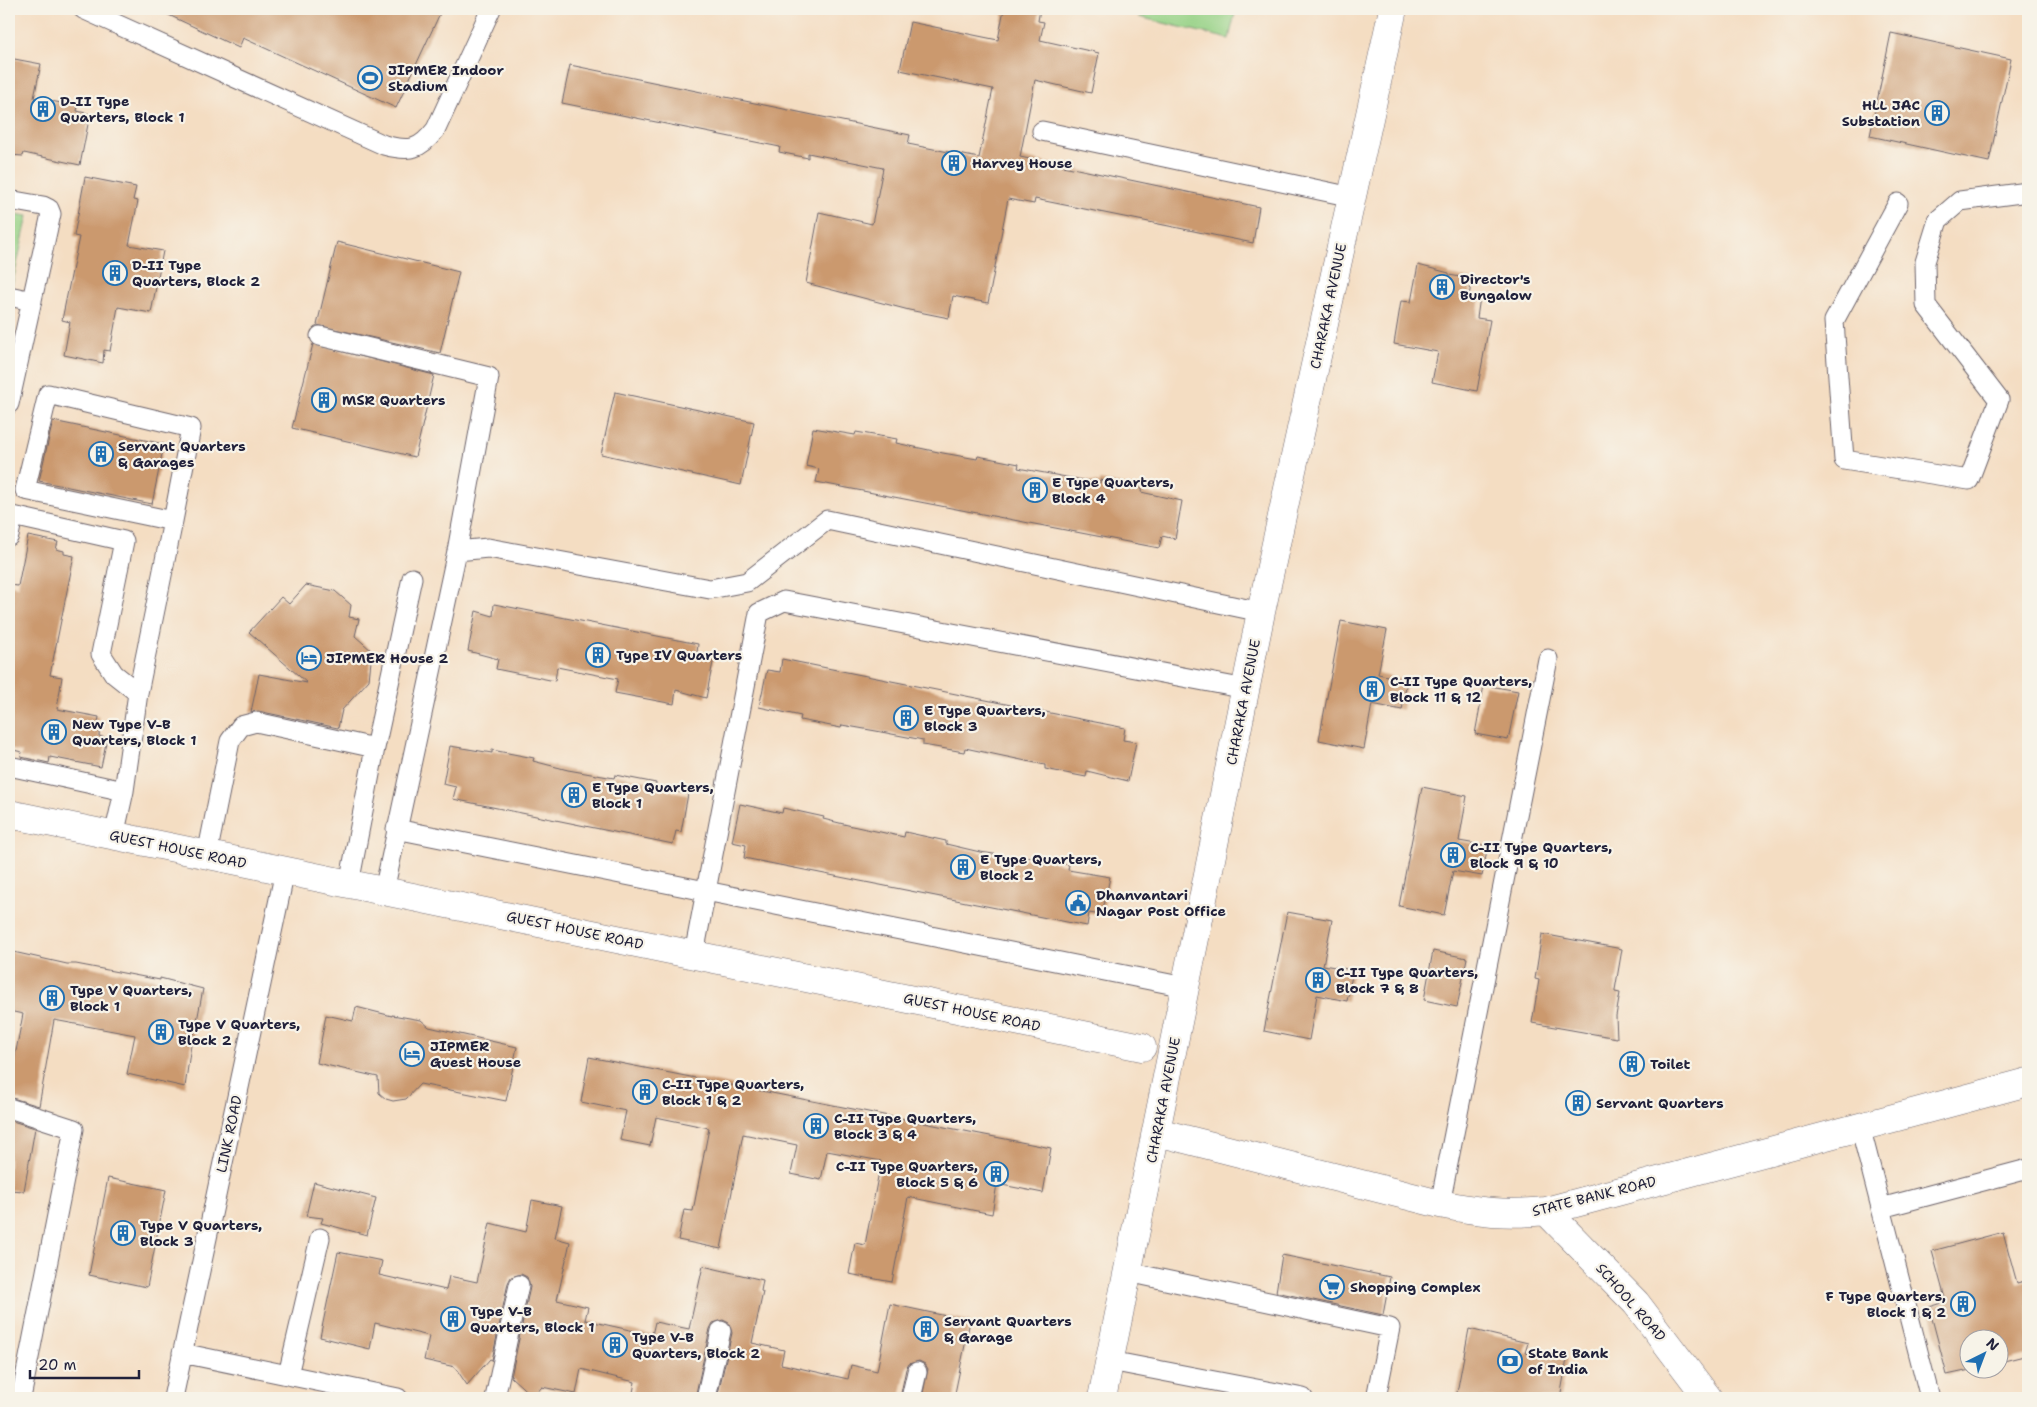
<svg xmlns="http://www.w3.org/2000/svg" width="2037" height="1407" font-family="'Shantell Sans',sans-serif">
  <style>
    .green { fill: #96d286; stroke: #5c7a60 }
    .building { fill: #cb996e }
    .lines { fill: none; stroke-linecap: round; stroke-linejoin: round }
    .service-casing { stroke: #6c636a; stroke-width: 21 }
    .minor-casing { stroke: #6c636a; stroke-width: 29 }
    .service { stroke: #fff; stroke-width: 19 }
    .minor { stroke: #fff; stroke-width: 28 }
    .labels { text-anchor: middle; stroke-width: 4.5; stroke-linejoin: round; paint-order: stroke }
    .poi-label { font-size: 14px; font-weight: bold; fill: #22223b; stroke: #f7f3e8; text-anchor: start }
    .street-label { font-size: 14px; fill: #22223b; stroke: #f7f3e8 }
  </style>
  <rect width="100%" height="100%" fill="#f7f3e8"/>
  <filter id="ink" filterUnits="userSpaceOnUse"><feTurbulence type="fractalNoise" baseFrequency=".02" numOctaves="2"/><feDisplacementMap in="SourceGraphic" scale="10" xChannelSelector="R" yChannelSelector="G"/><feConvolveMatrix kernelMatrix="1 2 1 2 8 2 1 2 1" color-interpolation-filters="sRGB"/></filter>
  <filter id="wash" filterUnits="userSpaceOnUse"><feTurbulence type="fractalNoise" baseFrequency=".0096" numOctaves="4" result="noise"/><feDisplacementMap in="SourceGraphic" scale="20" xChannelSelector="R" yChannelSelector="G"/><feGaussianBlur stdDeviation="1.12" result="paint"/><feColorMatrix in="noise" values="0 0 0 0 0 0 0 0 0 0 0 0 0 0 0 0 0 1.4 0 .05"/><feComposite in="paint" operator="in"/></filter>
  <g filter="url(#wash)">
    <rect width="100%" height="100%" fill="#f4ddc2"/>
    <path class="green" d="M1141,9H1236L1229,39L1139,17Z
      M9,213L28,216L12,286L9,285Z"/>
    <g id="blocks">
      <path class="building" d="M156,9H442L396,108L243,38L239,48Z
        M1004,9H1040L1038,21L1044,22L1040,40L1099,53L1091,93L1035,80L1020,157L1259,207L1253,243L1035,199L1034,204L1008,199L988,303L953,296L949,318L909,310L806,283L819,212L872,224L883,168L808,153V158L779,152L780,147L562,103L570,65L910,135L908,144L979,158L993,89L900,70L910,22L998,40Z
        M1891,33L2011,59L1989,162L1870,136Z
        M9,58L41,64L34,98L78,106L77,111L90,114L80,165L24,153L23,156L9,155Z
        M85,177L136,187L133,200L138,201L129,245L163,251L151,313L118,307L110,351L104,350L103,363L64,355L70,322L62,320L79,237L74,236Z
        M337,242L459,272L440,353L317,325Z
        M1418,265L1449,273V275L1472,279L1469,296L1480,297L1477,318L1490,320L1477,391L1432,382L1438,352L1394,344L1401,301L1411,302Z
        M313,344L434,375L415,457L292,428Z
        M615,392L754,422L741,485L601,454Z
        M53,421L164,444L152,504L39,481Z
        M813,428L855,435L856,432L897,439L896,443L943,453L977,459L978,456L1019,464L1018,468L1066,477L1100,483V480L1142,488L1141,492L1182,501L1175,539L1162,536L1159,548L816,482L819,469L806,466Z
        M28,536L58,542L56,549L64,551V554L74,556L50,675L62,677L57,709L99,717L97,728H100L99,736L107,738L101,767L50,757L49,763L21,757L22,752L9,749V585L18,586Z
        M306,585L335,591L351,605L349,617L359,619L355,636L372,651L369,680L342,710L338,728L258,711L251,712L259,674L307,683L249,632L281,597L289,604Z
        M494,604L698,644L697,653L714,657L706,698L676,690L674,704L615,693L618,679L557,667L555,681L496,669L498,659L468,651L476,611L493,616Z
        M1341,621L1387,630L1378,674L1407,680L1402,710L1372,704L1364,749L1319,740Z
        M782,659L1125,728L1123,740L1136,742L1128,781L1087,771L1086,777L1045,769V765L965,748L964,752L923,745V740L876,731L842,725L841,728L800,720L801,716L759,707L767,670L780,672Z
        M1484,685L1518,691L1508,740L1475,734Z
        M450,746L492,753V750L534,758L533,761L568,770L614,778L615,775L656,783L655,788L688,794L681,832L676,831L673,844L453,799L456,787L443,784Z
        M1422,787L1467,796L1459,841L1488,846L1482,876L1453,871L1444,915L1399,906Z
        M740,804L782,813L783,808L824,817L823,819L852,826L904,837L905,832L946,841V844L980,852L1027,859L1028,857L1069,865L1068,870L1110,877L1102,915L1089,913L1087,926L744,858L746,845L732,842Z
        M1287,912L1332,920L1323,965L1353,970L1347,1001L1317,995L1309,1040L1264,1031Z
        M1542,934L1622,949L1615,990V992L1620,993L1616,1016L1617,1038L1532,1023L1539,980L1535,979Z
        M9,951L67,964H76L160,980V978L203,989L193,1042L191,1045L185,1087L127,1074L135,1035L54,1020L39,1106L9,1097V1088L23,1014L9,1011Z
        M1433,951L1467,958L1457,1007L1424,1000Z
        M356,1007L392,1016V1015L421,1020L429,1027L517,1047L506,1101L420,1084L406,1099L393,1101L386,1099L379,1093L378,1077L317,1063L326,1015L353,1021Z
        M589,1057L1051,1148L1043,1193L997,1184L992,1214L908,1197L892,1282L849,1274L855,1243L865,1245L881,1161L827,1151L821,1180L791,1174L797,1145L743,1134L721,1249L678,1240L684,1210L693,1211L709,1128L656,1117L650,1146L620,1140L626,1111L581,1102Z
        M9,1120L35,1128L24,1191L9,1190Z
        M108,1178L166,1190L147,1287L89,1275Z
        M314,1182L376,1198L367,1235L321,1223L323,1218L306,1216Z
        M532,1200L562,1206L555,1238L570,1242L557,1300L588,1307L585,1320L652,1335L655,1322L689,1329L703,1266L763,1280L761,1291L763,1292L752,1343L784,1350L781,1364L848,1379L851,1365L877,1371L890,1304L970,1321L954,1398H922L928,1369L925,1364L919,1361L909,1364L906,1369L900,1398H717L732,1333L729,1323L723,1320L713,1323L710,1329L695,1398H632L635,1382L581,1369L576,1394L542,1387L533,1397L511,1377L530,1287L527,1277L521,1274L511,1277L508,1283L492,1360L490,1359L467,1385L455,1367L424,1360L429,1336L375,1323L370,1349L320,1337L338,1252L382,1261L379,1275L446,1290L449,1276L477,1282L490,1223L526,1232Z
        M2003,1232L2017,1283L2028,1280V1355L2000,1362V1340H1970V1370L1947,1375L1929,1307L1946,1302L1932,1251Z
        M1282,1255L1390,1277L1383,1315L1276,1292Z
        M1469,1329L1528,1343L1525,1353L1567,1359L1560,1398H1456Z"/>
    </g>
  </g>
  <g filter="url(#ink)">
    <use href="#blocks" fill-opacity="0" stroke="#6c636a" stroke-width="1"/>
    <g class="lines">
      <defs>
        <path id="service" d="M83,9L384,145C410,152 420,150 436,129L491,9
          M1042,131L1352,197
          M9,200L43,206L49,209L51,214L9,404
          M1898,203L1834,321L1844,460L1969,480L1999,400L1926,305L1925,262L1938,220L1960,201L2028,192
          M9,296L32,301
          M320,336L489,377L457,551L384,891
          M9,536L13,516L124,541L101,654L114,674L138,693L124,791L114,836
          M457,551L488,548L710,589L747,582L827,520L1261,612
          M138,693L173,521L25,490L48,394L191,428L173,521
          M375,748L412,578
          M9,766L124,791
          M396,829L1185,987
          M207,855L230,741L241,726L256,722L375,748L349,884
          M694,954L759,613L784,601L1246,689
          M9,1108L74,1129L21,1398
          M1860,1126L1930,1398
          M1440,1204L1548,659
          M1881,1208L2028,1169
          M1128,1272L1390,1328L1376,1398
          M182,1353L398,1398
          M1110,1361L1303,1398
          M288,1375L320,1238
          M173,1398L285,871
          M495,1398L519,1285
          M706,1398L721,1331
          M911,1398L917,1372"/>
        <path id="minor" d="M9,814L1142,1047
          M1157,1132L1440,1204C1480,1212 1505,1215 1546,1211L2028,1082
          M1546,1211L1636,1303L1708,1398
          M1102,1398L1261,612L1393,9"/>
      </defs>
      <use href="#service" class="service-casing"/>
      <use href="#minor" class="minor-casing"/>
      <use href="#service" class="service"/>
      <use href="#minor" class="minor"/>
    </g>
  </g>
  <defs>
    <symbol id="stadium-ring" viewBox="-11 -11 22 22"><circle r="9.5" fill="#f7f3e8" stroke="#1f6fb2" stroke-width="1.5"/><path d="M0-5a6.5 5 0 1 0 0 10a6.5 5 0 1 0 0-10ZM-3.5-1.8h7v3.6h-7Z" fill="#1f6fb2"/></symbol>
    <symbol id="building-ring" viewBox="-11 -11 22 22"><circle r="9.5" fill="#f7f3e8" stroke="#1f6fb2" stroke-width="1.5"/><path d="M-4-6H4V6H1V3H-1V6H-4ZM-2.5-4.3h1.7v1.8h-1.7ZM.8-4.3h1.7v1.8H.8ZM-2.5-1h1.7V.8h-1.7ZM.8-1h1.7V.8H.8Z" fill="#1f6fb2"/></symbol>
    <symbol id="hotel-ring" viewBox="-11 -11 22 22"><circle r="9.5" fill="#f7f3e8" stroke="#1f6fb2" stroke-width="1.5"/><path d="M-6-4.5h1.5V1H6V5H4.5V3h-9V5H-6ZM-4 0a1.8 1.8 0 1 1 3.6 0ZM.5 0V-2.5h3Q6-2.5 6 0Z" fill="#1f6fb2"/></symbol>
    <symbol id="civic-ring" viewBox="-11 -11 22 22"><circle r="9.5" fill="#f7f3e8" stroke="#1f6fb2" stroke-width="1.5"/><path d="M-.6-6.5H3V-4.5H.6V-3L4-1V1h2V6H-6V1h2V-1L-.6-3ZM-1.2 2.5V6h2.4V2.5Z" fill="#1f6fb2"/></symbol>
    <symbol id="supermarket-ring" viewBox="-11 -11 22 22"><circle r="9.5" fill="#f7f3e8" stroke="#1f6fb2" stroke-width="1.5"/><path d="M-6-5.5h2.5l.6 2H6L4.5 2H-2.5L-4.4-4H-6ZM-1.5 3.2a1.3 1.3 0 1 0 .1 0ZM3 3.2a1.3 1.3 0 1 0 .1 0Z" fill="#1f6fb2"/></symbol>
    <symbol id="bank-ring" viewBox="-11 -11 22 22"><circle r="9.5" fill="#f7f3e8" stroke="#1f6fb2" stroke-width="1.5"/><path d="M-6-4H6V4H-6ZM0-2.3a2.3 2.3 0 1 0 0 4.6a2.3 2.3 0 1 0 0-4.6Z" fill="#1f6fb2"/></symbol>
  </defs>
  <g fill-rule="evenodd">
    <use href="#stadium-ring" x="356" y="64" width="28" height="28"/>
    <use href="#building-ring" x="29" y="95" width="28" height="28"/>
    <use href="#building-ring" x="1923" y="99" width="28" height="28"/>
    <use href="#building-ring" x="940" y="149" width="28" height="28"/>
    <use href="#building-ring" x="101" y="259" width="28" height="28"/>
    <use href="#building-ring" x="1428" y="273" width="28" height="28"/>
    <use href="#building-ring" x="310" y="386" width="28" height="28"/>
    <use href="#building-ring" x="87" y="440" width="28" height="28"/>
    <use href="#building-ring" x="1021" y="476" width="28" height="28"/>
    <use href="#building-ring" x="584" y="641" width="28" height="28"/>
    <use href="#hotel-ring" x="295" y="644" width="28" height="28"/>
    <use href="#building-ring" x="1358" y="675" width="28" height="28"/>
    <use href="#building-ring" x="892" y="704" width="28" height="28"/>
    <use href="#building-ring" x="40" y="718" width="28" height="28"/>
    <use href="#building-ring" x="560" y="781" width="28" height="28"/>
    <use href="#building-ring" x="1439" y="841" width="28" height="28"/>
    <use href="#building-ring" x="949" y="853" width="28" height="28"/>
    <use href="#civic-ring" x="1064" y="889" width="28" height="28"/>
    <use href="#building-ring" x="1304" y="966" width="28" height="28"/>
    <use href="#building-ring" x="38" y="984" width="28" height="28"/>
    <use href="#building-ring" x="147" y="1018" width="28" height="28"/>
    <use href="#hotel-ring" x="398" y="1040" width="28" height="28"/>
    <use href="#building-ring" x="1618" y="1050" width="28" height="28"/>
    <use href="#building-ring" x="631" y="1078" width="28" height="28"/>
    <use href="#building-ring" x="1564" y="1089" width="28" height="28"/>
    <use href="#building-ring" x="802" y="1112" width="28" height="28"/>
    <use href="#building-ring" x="982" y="1160" width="28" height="28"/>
    <use href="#building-ring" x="109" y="1219" width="28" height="28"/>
    <use href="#supermarket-ring" x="1318" y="1273" width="28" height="28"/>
    <use href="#building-ring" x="1949" y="1290" width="28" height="28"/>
    <use href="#building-ring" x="439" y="1305" width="28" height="28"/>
    <use href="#building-ring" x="912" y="1315" width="28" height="28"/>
    <use href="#building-ring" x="601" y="1331" width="28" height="28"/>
    <use href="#bank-ring" x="1496" y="1347" width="28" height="28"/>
  </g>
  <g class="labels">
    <g class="poi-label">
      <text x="388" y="75">JIPMER Indoor<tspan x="388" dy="16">Stadium</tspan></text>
      <text x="60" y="106">D-II Type<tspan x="60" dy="16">Quarters, Block 1</tspan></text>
      <text x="1920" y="110" text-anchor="end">HLL JAC<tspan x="1920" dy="16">Substation</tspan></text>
      <text x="972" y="168">Harvey House</text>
      <text x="132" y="270">D-II Type<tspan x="132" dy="16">Quarters, Block 2</tspan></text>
      <text x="1460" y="284">Director's<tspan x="1460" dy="16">Bungalow</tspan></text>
      <text x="342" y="405">MSR Quarters</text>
      <text x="118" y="451">Servant Quarters<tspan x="118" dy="16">&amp; Garages</tspan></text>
      <text x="1052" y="487">E Type Quarters,<tspan x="1052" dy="16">Block 4</tspan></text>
      <text x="616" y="660">Type IV Quarters</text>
      <text x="326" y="663">JIPMER House 2</text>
      <text x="1390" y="686">C-II Type Quarters,<tspan x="1390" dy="16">Block 11 &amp; 12</tspan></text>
      <text x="924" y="715">E Type Quarters,<tspan x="924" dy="16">Block 3</tspan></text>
      <text x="72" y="729">New Type V-B<tspan x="72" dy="16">Quarters, Block 1</tspan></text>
      <text x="592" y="792">E Type Quarters,<tspan x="592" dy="16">Block 1</tspan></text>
      <text x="1470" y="852">C-II Type Quarters,<tspan x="1470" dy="16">Block 9 &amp; 10</tspan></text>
      <text x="980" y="864">E Type Quarters,<tspan x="980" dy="16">Block 2</tspan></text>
      <text x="1096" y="900">Dhanvantari<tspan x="1096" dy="16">Nagar Post Office</tspan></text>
      <text x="1336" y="977">C-II Type Quarters,<tspan x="1336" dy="16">Block 7 &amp; 8</tspan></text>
      <text x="70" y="995">Type V Quarters,<tspan x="70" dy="16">Block 1</tspan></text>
      <text x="178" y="1029">Type V Quarters,<tspan x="178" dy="16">Block 2</tspan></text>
      <text x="430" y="1051">JIPMER<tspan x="430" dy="16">Guest House</tspan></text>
      <text x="1650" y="1069">Toilet</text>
      <text x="662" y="1089">C-II Type Quarters,<tspan x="662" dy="16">Block 1 &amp; 2</tspan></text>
      <text x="1596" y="1108">Servant Quarters</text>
      <text x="834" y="1123">C-II Type Quarters,<tspan x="834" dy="16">Block 3 &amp; 4</tspan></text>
      <text x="978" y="1171" text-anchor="end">C-II Type Quarters,<tspan x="978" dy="16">Block 5 &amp; 6</tspan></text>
      <text x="140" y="1230">Type V Quarters,<tspan x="140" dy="16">Block 3</tspan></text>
      <text x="1350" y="1292">Shopping Complex</text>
      <text x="1946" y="1301" text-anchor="end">F Type Quarters,<tspan x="1946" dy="16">Block 1 &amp; 2</tspan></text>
      <text x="470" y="1316">Type V-B<tspan x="470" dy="16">Quarters, Block 1</tspan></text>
      <text x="944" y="1326">Servant Quarters<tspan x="944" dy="16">&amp; Garage</tspan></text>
      <text x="632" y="1342">Type V-B<tspan x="632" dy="16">Quarters, Block 2</tspan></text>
      <text x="1528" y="1358">State Bank<tspan x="1528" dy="16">of India</tspan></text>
    </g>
    <g class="street-label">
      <text transform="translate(1328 306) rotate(-78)" y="5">CHARAKA AVENUE</text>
      <text transform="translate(1243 702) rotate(-79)" y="5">CHARAKA AVENUE</text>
      <text transform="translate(178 849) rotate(12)" y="5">GUEST HOUSE ROAD</text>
      <text transform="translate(575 930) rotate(12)" y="5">GUEST HOUSE ROAD</text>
      <text transform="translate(972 1012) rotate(12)" y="5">GUEST HOUSE ROAD</text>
      <text transform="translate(1163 1100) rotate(-79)" y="5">CHARAKA AVENUE</text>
      <text transform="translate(229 1134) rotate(-78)" y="5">LINK ROAD</text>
      <text transform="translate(1594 1196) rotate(-14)" y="5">STATE BANK ROAD</text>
      <text transform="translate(1631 1302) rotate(49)" y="5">SCHOOL ROAD</text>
    </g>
  </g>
  <rect width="2037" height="1407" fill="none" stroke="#f7f3e8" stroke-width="30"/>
  <g transform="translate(1984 1354) rotate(42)"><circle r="24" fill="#f7f3e8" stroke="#a29fa3"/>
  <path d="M0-4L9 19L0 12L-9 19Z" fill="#1f6fb2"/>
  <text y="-8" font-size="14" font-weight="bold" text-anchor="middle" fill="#22223b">N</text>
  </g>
  <path d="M30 1370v8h109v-8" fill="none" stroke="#22223b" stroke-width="2.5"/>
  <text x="38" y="1370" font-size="15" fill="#22223b" stroke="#f7f3e8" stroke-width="4" paint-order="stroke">20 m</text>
</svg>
